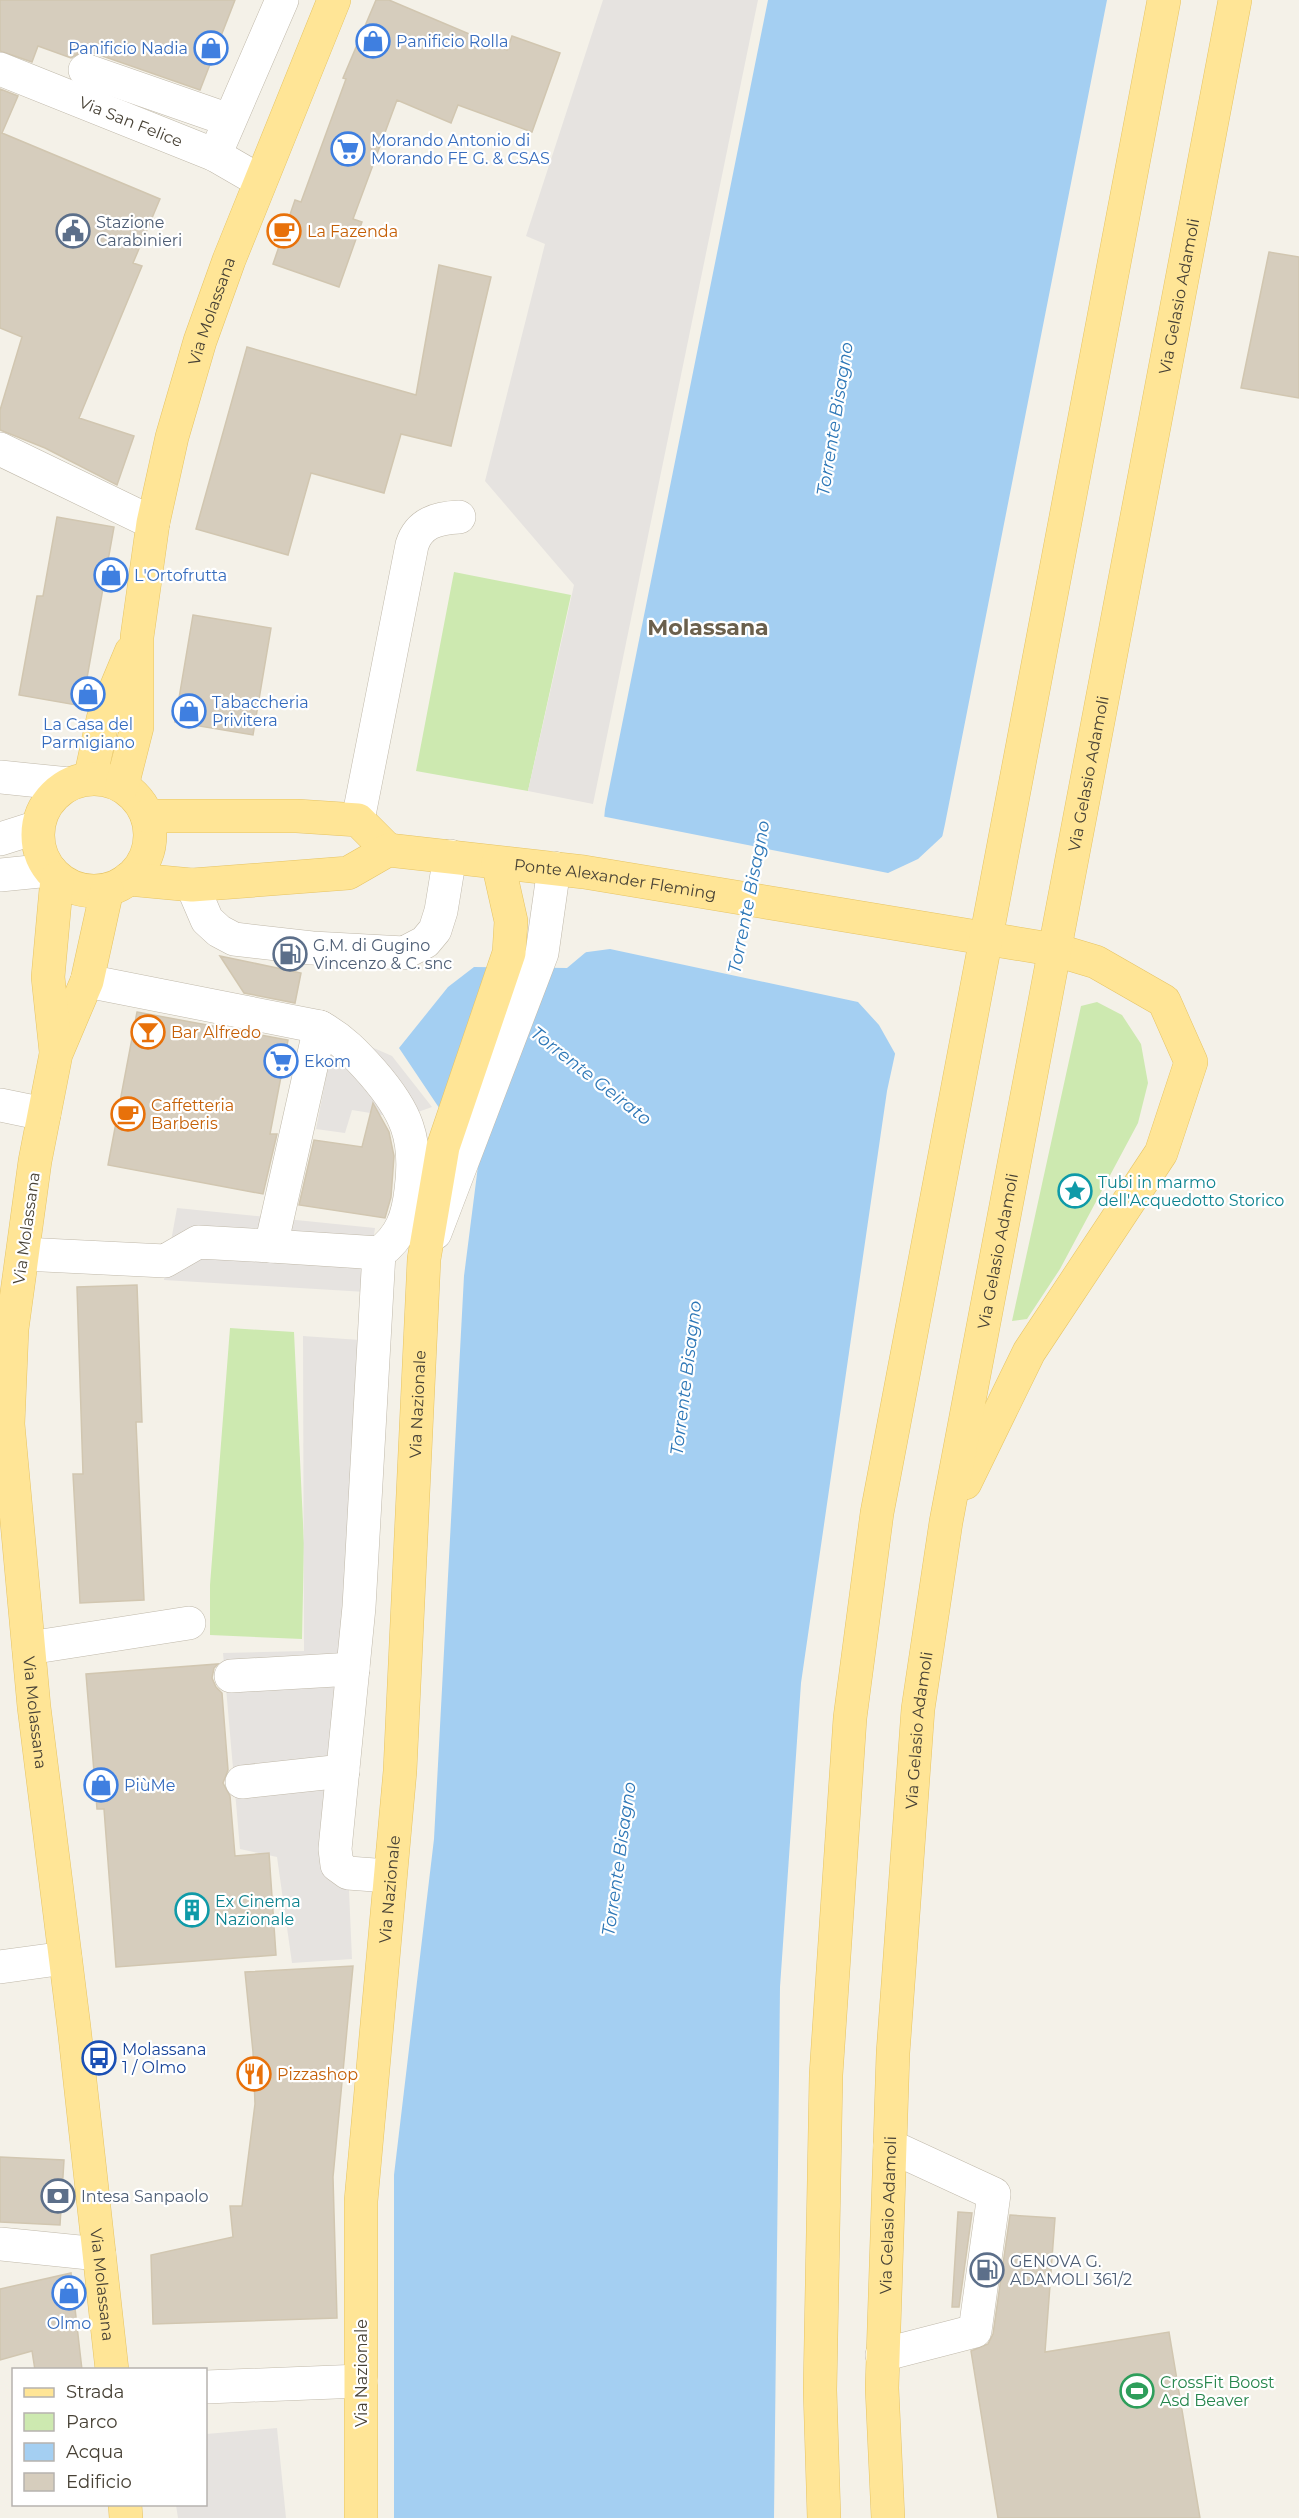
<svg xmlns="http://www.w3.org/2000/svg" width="1299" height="2518" font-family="Montserrat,sans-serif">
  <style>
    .green { fill: #cde9b0 }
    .parking { fill: #e6e3e0 }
    .water { fill: #a4cff2 }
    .pier { fill: #f4f1e8 }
    .building { fill: #d6cdbd; stroke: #d1c6b0; stroke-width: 1.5 }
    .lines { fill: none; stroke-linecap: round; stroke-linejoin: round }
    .minor-casing { stroke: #c0b9aa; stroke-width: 34 }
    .major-casing { stroke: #e6c464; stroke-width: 34 }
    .minor { stroke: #fff; stroke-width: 33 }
    .major { stroke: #ffe596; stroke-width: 33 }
    .labels { text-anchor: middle; stroke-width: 4.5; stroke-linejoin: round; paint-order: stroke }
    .shop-label { font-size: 16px; fill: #366cbe; stroke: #fff; text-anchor: start }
    .street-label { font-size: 16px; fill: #484236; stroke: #fff }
    .service-label { font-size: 16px; fill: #4e5e75; stroke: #fff; text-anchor: start }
    .food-label { font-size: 16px; fill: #c56008; stroke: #fff; text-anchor: start }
    .culture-label { font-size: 16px; fill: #0d838f; stroke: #fff; text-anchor: start }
    .transit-label { font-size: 16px; fill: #164399; stroke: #fff; text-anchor: start }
    .leisure-label { font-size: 16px; fill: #27864d; stroke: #fff; text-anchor: start }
    .water-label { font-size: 18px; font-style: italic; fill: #2d77b7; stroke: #fff }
    .district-label { font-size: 22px; font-weight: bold; fill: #6b604d; stroke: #fff }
  </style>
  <rect width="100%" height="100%" fill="#f4f1e8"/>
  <path class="green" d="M454,572L571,595L528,791L416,771Z
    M1097,1002L1122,1015L1141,1044L1148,1083L1138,1123L1060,1269L1027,1319L1012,1321L1081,1006Z
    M230,1328L294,1332L304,1544L302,1639L210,1635V1585Z"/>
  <path class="parking" d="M603,0H758L593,804L528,791L574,585L485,481L545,244L526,236Z
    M335,1031L392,1056L432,1107L401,1118L352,1110L345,1133L316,1129Z
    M177,1208L375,1228L366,1292L164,1280Z
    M303,1336L360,1340L344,1776L352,1959L292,1963L277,1857L240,1849L223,1653L304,1651Z
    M277,2428L286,2518H178L176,2505L206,2504V2434Z"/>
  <path class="water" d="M768,0H1107L945,824L887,1091L801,1683L780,1987L774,2518H394V2175L434,1839L464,1276L478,1166L399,1048L448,987L474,967L567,968L592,947L605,809Z"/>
  <path class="pier" d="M601,816L888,873L918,859L946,833L897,1057L879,1025L858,1002L610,949L580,953L589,945Z"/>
  <path class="building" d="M0,0H235L200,90L91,52H81L71,58L38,46L32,62L0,51Z
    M376,0H389L507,50L512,36L560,53L532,132L458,105L451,123L397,100L353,219L362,222L339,287L273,264L295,200L301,202L346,79L343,78Z
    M0,89L18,96L2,133L160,199L133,263L142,266L79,418L134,436L117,485L45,448L0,430V410L22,337L0,328Z
    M1269,252L1299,257V398L1241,388Z
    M439,265L491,277L451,446L401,434L384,493L311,473L288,555L196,529L247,347L416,395Z
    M57,517L114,527L82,706L19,695L37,596H43Z
    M193,615L271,628L253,735L175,722Z
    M220,956L301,973L295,1003L244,993Z
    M137,1012L288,1040L270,1134H277L263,1194L108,1165Z
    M373,1103L389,1132L394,1156L391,1197L385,1218L299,1205L314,1140L362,1147Z
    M137,1285L142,1422H136L144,1600L80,1603L73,1474H83L77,1287Z
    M218,1664L214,1668L212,1678L216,1687L222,1693L228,1770L223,1783L230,1796L235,1856L269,1853L276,1955L116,1967L104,1809H97L86,1674Z
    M353,1966L333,2177L337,2318L153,2324L151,2255L233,2237L230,2206H242L255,2104L253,2052L245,1972Z
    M0,2157L64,2160L60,2225L0,2222Z
    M958,2212L972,2213L959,2307H952Z
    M1010,2215L1055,2218L1045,2352L1169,2332L1200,2518H998L971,2351L988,2344L993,2334Z
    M71,2273L82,2370H35L32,2351L0,2360V2289Z"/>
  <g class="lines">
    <defs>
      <g id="minor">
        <path id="s1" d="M0,69L215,155L260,181"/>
        <path d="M85,70L229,120"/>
        <path d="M215,155L282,0"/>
        <path d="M0,449L153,523"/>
        <path d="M0,777L69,784"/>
        <path d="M358,820L412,545C419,523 437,518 459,517"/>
        <path d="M0,839L38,827"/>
        <path d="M0,875L50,870"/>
        <path d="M192,885L207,920L219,931L234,939L312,948L404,953L425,942L435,930L441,911L450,856"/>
        <path d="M320,1027C342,1039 356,1054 372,1072C406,1111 418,1138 411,1190C408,1217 401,1237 379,1253"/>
        <path d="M0,1105L44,1114"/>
        <path d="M435,1233L542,953L554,868"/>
        <path d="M271,1246L379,1253L359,1607L335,1849L337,1865L348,1873L388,1876"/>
        <path d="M23,1254L165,1261L198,1242L271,1246L320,1027L87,981"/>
        <path d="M29,1648L189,1623"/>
        <path d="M231,1676L353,1669"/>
        <path d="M242,1782L343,1771"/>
        <path d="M0,1967L65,1958"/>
        <path d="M0,2244L99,2254"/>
        <path d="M882,2355L975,2331L994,2194L890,2146"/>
        <path d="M206,2387L361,2381"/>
      </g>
      <g id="major">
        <path d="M90,779L103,719L131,652"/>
        <circle cx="94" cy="835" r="56"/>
        <path id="s2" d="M122,786L137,727V637L153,523L172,437L200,341L229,260L334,0"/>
        <path d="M147,816H297L358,820L388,850"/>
        <path id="s3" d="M128,879L192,885L348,873L388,850L584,872L1056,950L1096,962L1164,1001L1191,1062L1161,1153L1029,1352L965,1483"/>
        <path id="s4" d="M107,890L87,981L56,1054L35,1161L12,1329L8,1424L34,1707L74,2027L112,2370"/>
        <path d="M56,1052L48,977L57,878"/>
        <path d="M125,2504L126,2518"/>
        <path id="s5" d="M361,2518V2201L400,1771L424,1259L443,1147L509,953L511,921L498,863"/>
        <path d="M824,2518L820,2390L826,2075L850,1718L877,1513L1164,0"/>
        <path id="s6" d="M888,2518L882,2388L893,2053L918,1709L946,1522L1235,0"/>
      </g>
    </defs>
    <use href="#minor" class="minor-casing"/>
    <use href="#major" class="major-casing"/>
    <use href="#minor" class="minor"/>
    <use href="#major" class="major"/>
  </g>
  <defs>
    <symbol id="shop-ring" viewBox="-11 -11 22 22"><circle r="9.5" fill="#fff" stroke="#3f7fe0" stroke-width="1.5"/><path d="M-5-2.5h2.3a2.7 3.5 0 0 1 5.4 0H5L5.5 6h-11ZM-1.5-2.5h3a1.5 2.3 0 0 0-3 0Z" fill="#3f7fe0"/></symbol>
    <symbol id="supermarket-ring" viewBox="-11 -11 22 22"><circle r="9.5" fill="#fff" stroke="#3f7fe0" stroke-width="1.5"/><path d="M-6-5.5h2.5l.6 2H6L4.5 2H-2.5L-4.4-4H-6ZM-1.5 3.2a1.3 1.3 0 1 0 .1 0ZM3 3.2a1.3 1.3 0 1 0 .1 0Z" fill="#3f7fe0"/></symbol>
    <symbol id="civic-ring" viewBox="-11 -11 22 22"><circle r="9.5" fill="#fff" stroke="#5c6f8a" stroke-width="1.5"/><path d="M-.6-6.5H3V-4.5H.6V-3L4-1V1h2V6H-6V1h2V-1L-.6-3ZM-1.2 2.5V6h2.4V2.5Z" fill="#5c6f8a"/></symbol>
    <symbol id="cafe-ring" viewBox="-11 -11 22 22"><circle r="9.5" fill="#fff" stroke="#e8710a" stroke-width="1.5"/><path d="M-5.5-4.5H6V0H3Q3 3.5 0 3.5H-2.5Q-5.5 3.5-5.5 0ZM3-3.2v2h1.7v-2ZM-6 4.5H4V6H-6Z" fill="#e8710a"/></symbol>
    <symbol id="fuel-ring" viewBox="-11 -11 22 22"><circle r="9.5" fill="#fff" stroke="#5c6f8a" stroke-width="1.5"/><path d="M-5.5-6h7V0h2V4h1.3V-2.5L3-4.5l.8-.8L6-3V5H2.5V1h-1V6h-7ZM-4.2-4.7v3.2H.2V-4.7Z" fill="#5c6f8a"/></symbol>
    <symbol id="bar-ring" viewBox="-11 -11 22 22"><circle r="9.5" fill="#fff" stroke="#e8710a" stroke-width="1.5"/><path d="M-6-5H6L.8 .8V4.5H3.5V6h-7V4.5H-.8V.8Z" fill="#e8710a"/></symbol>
    <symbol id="sight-ring" viewBox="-11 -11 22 22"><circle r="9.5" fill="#fff" stroke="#0f9aa8" stroke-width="1.5"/><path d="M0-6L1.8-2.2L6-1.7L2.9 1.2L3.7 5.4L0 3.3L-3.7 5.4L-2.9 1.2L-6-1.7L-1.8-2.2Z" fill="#0f9aa8"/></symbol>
    <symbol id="building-ring" viewBox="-11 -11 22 22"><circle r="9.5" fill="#fff" stroke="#0f9aa8" stroke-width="1.5"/><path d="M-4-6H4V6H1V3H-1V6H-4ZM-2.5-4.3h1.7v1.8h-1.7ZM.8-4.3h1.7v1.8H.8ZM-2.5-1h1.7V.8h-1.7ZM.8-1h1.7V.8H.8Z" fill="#0f9aa8"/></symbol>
    <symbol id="bus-ring" viewBox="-11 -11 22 22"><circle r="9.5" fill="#fff" stroke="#1a4fb4" stroke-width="1.5"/><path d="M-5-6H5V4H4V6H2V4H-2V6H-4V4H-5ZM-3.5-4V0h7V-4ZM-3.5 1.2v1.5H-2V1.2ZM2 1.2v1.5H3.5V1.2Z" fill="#1a4fb4"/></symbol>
    <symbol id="restaurant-ring" viewBox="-11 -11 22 22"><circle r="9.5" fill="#fff" stroke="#e8710a" stroke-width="1.5"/><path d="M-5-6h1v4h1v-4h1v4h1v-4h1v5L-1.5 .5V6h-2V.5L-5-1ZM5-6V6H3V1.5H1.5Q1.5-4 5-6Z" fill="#e8710a"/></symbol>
    <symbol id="bank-ring" viewBox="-11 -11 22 22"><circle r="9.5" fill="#fff" stroke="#5c6f8a" stroke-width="1.5"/><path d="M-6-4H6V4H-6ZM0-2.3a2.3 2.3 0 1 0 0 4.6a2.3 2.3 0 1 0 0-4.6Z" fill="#5c6f8a"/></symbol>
    <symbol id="stadium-ring" viewBox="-11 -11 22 22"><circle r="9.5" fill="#fff" stroke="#2e9e5b" stroke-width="1.5"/><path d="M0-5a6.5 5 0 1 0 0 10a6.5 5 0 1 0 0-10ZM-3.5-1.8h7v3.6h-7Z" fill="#2e9e5b"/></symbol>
  </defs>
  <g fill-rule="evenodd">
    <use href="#shop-ring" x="354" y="22" width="38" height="38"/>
    <use href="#shop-ring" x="192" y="29" width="38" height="38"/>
    <use href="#supermarket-ring" x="329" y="130" width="38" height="38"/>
    <use href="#civic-ring" x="54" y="212" width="38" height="38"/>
    <use href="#cafe-ring" x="265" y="212" width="38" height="38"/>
    <use href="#shop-ring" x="92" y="556" width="38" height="38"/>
    <use href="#shop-ring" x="69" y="675" width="38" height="38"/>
    <use href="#shop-ring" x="170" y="692" width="38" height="38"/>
    <use href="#fuel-ring" x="271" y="935" width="38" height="38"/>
    <use href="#bar-ring" x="129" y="1013" width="38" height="38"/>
    <use href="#supermarket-ring" x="262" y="1042" width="38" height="38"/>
    <use href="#cafe-ring" x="109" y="1095" width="38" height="38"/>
    <use href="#sight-ring" x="1056" y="1172" width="38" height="38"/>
    <use href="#shop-ring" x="82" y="1766" width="38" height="38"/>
    <use href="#building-ring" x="173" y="1891" width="38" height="38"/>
    <use href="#bus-ring" x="80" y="2039" width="38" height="38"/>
    <use href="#restaurant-ring" x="235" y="2055" width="38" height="38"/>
    <use href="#bank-ring" x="39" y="2177" width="38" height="38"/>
    <use href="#fuel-ring" x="968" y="2251" width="38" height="38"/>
    <use href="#shop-ring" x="50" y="2274" width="38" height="38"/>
    <use href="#stadium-ring" x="1118" y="2372" width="38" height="38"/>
  </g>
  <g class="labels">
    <g class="shop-label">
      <text x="396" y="47">Panificio Rolla</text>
      <text x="188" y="54" text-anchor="end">Panificio Nadia</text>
      <text x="371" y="146">Morando Antonio di<tspan x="371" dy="18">Morando FE G. &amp; CSAS</tspan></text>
      <text x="134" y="581">L'Ortofrutta</text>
      <text x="212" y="708">Tabaccheria<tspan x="212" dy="18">Privitera</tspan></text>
      <text x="88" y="730" text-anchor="middle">La Casa del<tspan x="88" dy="18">Parmigiano</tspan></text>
      <text x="304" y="1067">Ekom</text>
      <text x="124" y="1791">PiùMe</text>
      <text x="69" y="2329" text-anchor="middle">Olmo</text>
    </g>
    <g class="street-label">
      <text dy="6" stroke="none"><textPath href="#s1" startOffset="141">Via San Felice</textPath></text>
      <text dy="6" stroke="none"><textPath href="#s6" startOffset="2247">Via Gelasio Adamoli</textPath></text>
      <text dy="6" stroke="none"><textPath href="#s2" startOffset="486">Via Molassana</textPath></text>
      <text dy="6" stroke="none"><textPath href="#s6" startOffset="1761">Via Gelasio Adamoli</textPath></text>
      <text dy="6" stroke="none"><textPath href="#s3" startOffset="496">Ponte Alexander Fleming</textPath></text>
      <text transform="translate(26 1228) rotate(-82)" y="6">Via Molassana</text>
      <text dy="6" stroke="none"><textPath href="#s6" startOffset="1275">Via Gelasio Adamoli</textPath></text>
      <text dy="6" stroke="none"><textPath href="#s5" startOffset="1116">Via Nazionale</textPath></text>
      <text dy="6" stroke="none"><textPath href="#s4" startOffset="836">Via Molassana</textPath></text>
      <text dy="6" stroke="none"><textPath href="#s6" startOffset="789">Via Gelasio Adamoli</textPath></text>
      <text dy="6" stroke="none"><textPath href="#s5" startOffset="630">Via Nazionale</textPath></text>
      <text dy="6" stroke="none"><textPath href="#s6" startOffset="303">Via Gelasio Adamoli</textPath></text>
      <text dy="6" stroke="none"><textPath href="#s4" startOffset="1412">Via Molassana</textPath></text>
      <text transform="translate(361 2373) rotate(-90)" y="6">Via Nazionale</text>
    </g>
    <g class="service-label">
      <text x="96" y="228">Stazione<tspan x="96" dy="18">Carabinieri</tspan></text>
      <text x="313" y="951">G.M. di Gugino<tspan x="313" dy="18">Vincenzo &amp; C. snc</tspan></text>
      <text x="81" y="2202">Intesa Sanpaolo</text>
      <text x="1010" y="2267">GENOVA G.<tspan x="1010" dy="18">ADAMOLI 361/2</tspan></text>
    </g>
    <g class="food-label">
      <text x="307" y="237">La Fazenda</text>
      <text x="171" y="1038">Bar Alfredo</text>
      <text x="151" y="1111">Caffetteria<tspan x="151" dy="18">Barberis</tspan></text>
      <text x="277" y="2080">Pizzashop</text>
    </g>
    <g class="culture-label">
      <text x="1098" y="1188">Tubi in marmo<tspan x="1098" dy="18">dell'Acquedotto Storico</tspan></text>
      <text x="215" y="1907">Ex Cinema<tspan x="215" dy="18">Nazionale</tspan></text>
    </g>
    <g class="transit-label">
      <text x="122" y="2055">Molassana<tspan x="122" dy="18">1 / Olmo</tspan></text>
    </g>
    <g class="leisure-label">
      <text x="1160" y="2388">CrossFit Boost<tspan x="1160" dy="18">Asd Beaver</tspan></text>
    </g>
    <g class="water-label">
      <text transform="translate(835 419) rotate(-81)" y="6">Torrente Bisagno</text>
      <text transform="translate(749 897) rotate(-79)" y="6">Torrente Bisagno</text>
      <text transform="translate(591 1076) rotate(38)" y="6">Torrente Geirato</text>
      <text transform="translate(686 1378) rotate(-83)" y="6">Torrente Bisagno</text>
      <text transform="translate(619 1859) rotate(-82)" y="6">Torrente Bisagno</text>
    </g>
    <g class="district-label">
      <text x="708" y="635">Molassana</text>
    </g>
  </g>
  <rect x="12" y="2368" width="195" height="138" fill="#ffffff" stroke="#b6b3af" stroke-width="1.5"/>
  <rect x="24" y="2388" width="30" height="9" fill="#ffe596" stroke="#b6b3af" stroke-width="1.5"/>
  <text x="66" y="2398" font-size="18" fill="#484236">Strada</text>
  <rect x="24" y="2413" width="30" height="18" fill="#cde9b0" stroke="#b6b3af" stroke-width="1.5"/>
  <text x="66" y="2428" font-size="18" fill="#484236">Parco</text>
  <rect x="24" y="2443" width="30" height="18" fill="#a4cff2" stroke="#b6b3af" stroke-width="1.5"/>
  <text x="66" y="2458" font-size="18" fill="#484236">Acqua</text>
  <rect x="24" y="2473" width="30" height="18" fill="#d6cdbd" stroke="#b6b3af" stroke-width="1.5"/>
  <text x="66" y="2488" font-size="18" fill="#484236">Edificio</text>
</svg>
